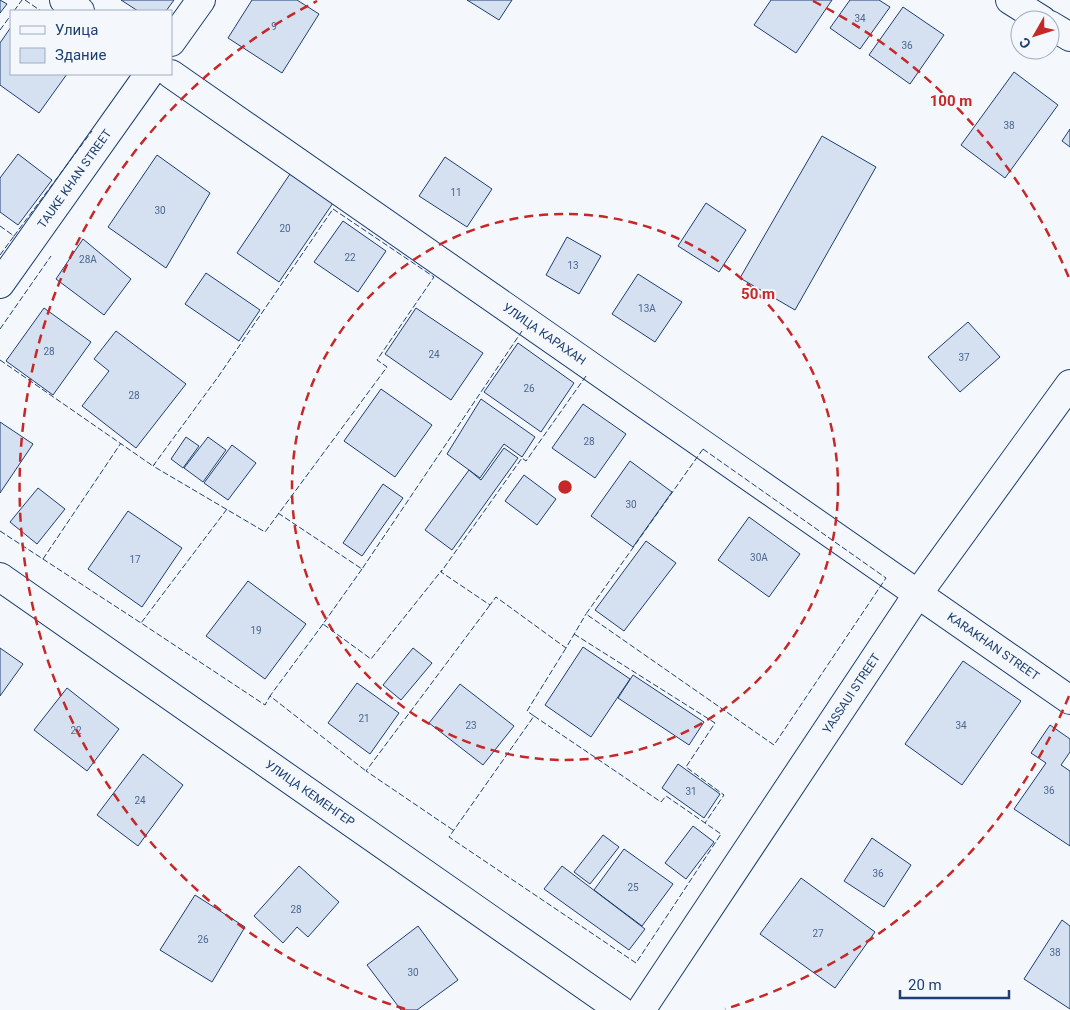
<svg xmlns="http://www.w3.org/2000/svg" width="1070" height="1010" font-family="Roboto,sans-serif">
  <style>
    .building { fill: #d5e0f0; stroke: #1d3f73 }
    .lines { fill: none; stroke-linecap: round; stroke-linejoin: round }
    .street-casing { stroke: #1d3f73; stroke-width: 30 }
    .secondary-casing { stroke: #1d3f73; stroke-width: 30 }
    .street { stroke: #f4f7fb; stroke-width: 28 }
    .secondary { stroke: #f4f7fb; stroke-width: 28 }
    .fence { stroke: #1d3f73; stroke-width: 1; stroke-dasharray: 6 2.5; stroke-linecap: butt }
    .ring { fill: none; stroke: #c62828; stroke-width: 2.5; stroke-dasharray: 9 6 }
    .labels { text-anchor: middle; stroke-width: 4; stroke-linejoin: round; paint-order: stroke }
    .number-label { font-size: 10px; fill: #4b6792 }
    .street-label { font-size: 12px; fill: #1d3f73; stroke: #f4f7fb }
    .centre { fill: #c62828; stroke: #f4f7fb; stroke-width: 2.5 }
    .ring-label { font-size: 15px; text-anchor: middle; font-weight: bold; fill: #c62828; stroke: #f4f7fb; stroke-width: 4; stroke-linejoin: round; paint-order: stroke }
  </style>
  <rect width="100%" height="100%" fill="#f4f7fb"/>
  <path class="building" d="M0,0L7,4L0,13Z
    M121,0H174L166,11H138Z
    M252,0H297L319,14L282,73L228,38Z
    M467,0H512L499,20Z
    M771,0H832L796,53L754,25Z
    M850,0H879L890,7L860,49L830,28Z
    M903,7L944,35L910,84L869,55Z
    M11,27V74H67L39,113L0,85V43Z
    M1014,72L1058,105L1005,178L961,145Z
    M1070,129V147L1062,141Z
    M822,136L876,167L795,310L740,278Z
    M18,154L52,180L18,225L0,212V178Z
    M157,155L210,193L166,268L108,227Z
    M445,157L492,189L467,227L419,196Z
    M290,174L333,203L279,282L237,253Z
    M706,203L746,230L719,272L678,246Z
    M343,221L386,251L358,292L314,262Z
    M567,237L601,256L579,294L546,275Z
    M83,239L131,279L104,315L56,279Z
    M206,273L260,310L239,341L185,304Z
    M638,274L682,302L655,342L612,314Z
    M44,308L91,342L53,395L6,361Z
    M416,308L483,353L451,400L385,354Z
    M968,322L1000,357L960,392L928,357Z
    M116,331L186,384L136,448L82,406L109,371L94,359Z
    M518,343L574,383L541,432L484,392Z
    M381,389L432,425L395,477L344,441Z
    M481,399L535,437L522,457L504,444L480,478L447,454Z
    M583,404L626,434L595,478L552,448Z
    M0,422L33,444L0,493Z
    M186,437L199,446L183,468L171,459Z
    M208,437L226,450L203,482L184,468Z
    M232,445L256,463L228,500L204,483Z
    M504,448L518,458L452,550L425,530L469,470L481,480Z
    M630,461L672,492L633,547L591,516Z
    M524,475L556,499L537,525L505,501Z
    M383,484L403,498L362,556L343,543Z
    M38,488L65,509L37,544L10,522Z
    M128,511L182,548L142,607L88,569Z
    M749,517L800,554L769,597L718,560Z
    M646,541L676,563L624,631L595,610Z
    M248,581L306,624L265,679L206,636Z
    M583,647L630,679L591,737L545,705Z
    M0,648L23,664L0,696Z
    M413,648L432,663L401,700L383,685Z
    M963,661L1021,701L962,785L905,744Z
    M633,675L704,722L689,745L618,698Z
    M357,683L399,713L370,754L328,723Z
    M460,684L514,726L483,765L429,723Z
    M67,688L119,729L87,771L34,730Z
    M1050,725L1070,739V752L1061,765L1070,771V846L1014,809L1046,763L1031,753Z
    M143,754L183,785L138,846L97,815Z
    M678,764L720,794L704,818L662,788Z
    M693,826L714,842L686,879L665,863Z
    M603,835L619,847L590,884L574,872Z
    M872,838L911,865L884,907L844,881Z
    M624,849L673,884L642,926L594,890Z
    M299,866L339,902L308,937L297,927L283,943L254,916Z
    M562,866L645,929L629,950L544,889Z
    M801,878L875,932L835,988L760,934Z
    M195,895L245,927L212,982L160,950Z
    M1062,920L1070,926V1009L1024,979Z
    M418,926L458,980L417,1010H401L367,965Z"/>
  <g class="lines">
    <defs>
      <g id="street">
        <path d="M64,0L80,11"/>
        <path d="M1010,0L1042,20"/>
        <path d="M1050,25L1070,37"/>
        <path d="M171,42L201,0"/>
        <path id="s1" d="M171,74L1070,700"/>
        <path id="s2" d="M0,284L149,74"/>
        <path id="s3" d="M0,577L620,1010"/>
      </g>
      <g id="secondary">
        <path id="s4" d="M641,1010L917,595L1070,384"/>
      </g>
    </defs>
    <use href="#street" class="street-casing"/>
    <use href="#secondary" class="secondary-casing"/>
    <use href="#street" class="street"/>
    <use href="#secondary" class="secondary"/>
    <path class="fence" d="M25,0L41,11
      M14,11L22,0
      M0,30L11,15
      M333,209L434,277L377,360L387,367L265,532L153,466L218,377Z
      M0,226L14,236L92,131
      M0,255L14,236L12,235
      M0,329L51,256
      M0,360L153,466L155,464
      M586,376L526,461L522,458L441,572L490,605L496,597L566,648L586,614
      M703,449L886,578L774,745L586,614Z
      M227,509L141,623L265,705L270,696
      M278,513L362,569L522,331
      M0,531L141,623
      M43,559L121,443
      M362,569L323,624L371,659L442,570
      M323,624L270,696L366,771
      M574,634L715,723L686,767L724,795L705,823
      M534,716L661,802L666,796L721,834L636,963L449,837Z
      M534,716L527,711L566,648
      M453,830L366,771L490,605"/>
  </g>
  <g class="ring">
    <circle cx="565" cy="487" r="273"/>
    <path d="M1069 696A546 546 0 0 1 725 1009M405 1009A546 546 0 0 1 317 1M813 1A546 546 0 0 1 1069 278"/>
  </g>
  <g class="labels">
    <g class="number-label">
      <text x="860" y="22">34</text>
      <text x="274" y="30">9</text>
      <text x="907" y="49">36</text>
      <text x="1009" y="129">38</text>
      <text x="456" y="196">11</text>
      <text x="160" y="214">30</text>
      <text x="285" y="232">20</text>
      <text x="350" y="261">22</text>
      <text x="88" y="263">28А</text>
      <text x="573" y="269">13</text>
      <text x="647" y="312">13А</text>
      <text x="49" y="355">28</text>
      <text x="434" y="358">24</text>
      <text x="964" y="361">37</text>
      <text x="529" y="392">26</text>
      <text x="134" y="399">28</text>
      <text x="589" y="445">28</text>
      <text x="631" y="508">30</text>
      <text x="759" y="561">30А</text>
      <text x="135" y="563">17</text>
      <text x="256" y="634">19</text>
      <text x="364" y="722">21</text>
      <text x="471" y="729">23</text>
      <text x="961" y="729">34</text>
      <text x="76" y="734">22</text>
      <text x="1049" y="794">36</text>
      <text x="691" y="795">31</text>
      <text x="140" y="804">24</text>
      <text x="878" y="877">36</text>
      <text x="633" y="891">25</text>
      <text x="296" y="913">28</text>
      <text x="818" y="937">27</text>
      <text x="203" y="943">26</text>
      <text x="1055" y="956">38</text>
      <text x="413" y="976">30</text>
    </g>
    <g class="street-label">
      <text dy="4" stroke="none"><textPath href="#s2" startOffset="129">TAUKE KHAN STREET</textPath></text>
      <text dy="4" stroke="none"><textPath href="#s1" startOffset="455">УЛИЦА КАРАХАН</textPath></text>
      <text dy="4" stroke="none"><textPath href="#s1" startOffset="1002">KARAKHAN STREET</textPath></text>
      <text dy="4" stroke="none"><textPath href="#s4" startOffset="380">YASSAUI STREET</textPath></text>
      <text dy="4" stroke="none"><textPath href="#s3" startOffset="378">УЛИЦА КЕМЕНГЕР</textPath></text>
    </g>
  </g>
  <circle cx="565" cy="487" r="8" class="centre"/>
  <g class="ring-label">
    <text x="951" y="106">100 m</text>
    <text x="758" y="299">50 m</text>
  </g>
  <rect x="10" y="10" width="162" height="65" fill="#f4f7fb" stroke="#9eadc5"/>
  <rect x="20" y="26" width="25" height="8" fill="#f4f7fb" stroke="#9eadc5"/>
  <text x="55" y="35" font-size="15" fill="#1d3f73">Улица</text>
  <rect x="20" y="48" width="25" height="15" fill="#d5e0f0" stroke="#9eadc5"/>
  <text x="55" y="60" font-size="15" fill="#1d3f73">Здание</text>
  <g transform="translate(1035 35) rotate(231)"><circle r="24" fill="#f4f7fb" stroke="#9eadc5"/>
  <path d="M0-4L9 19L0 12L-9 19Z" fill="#c62828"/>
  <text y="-8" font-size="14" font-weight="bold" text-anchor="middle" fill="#1d3f73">С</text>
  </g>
  <path d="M900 990v8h109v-8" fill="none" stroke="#1d3f73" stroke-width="2.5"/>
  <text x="908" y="990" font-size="15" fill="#1d3f73" stroke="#f4f7fb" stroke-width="4" paint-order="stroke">20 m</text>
</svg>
